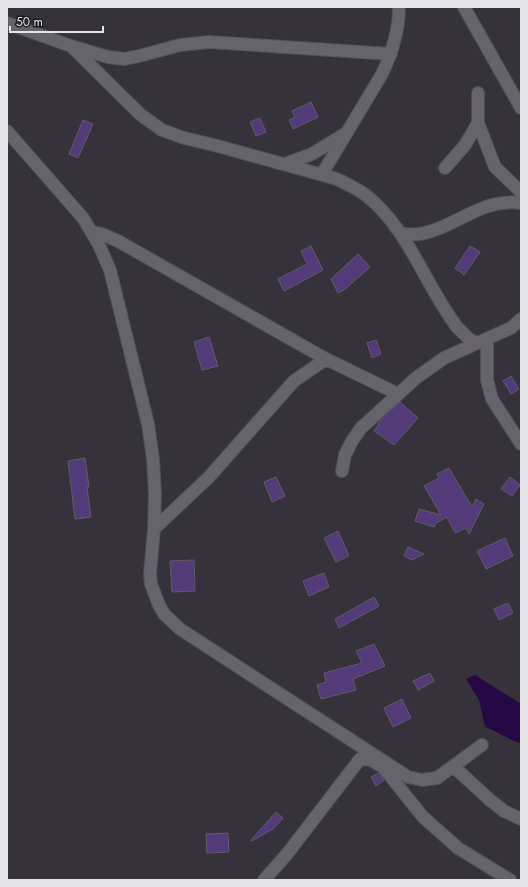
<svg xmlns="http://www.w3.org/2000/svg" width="528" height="887" font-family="Jost,sans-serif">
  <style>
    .water { fill: #260944 }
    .building { fill: #533a78; stroke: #5e5b65 }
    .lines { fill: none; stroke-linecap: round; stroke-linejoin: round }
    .minor-casing { stroke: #514f56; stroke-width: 14 }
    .minor { stroke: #66636d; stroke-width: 12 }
  </style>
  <rect width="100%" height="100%" fill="#35323b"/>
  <path class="water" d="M475,675L521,704V743C508,740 497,731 485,727L479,700L466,679Z"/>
  <path class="building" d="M311,102L318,117L293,129L289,120L295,117L292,111Z
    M260,118L266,132L256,136L250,122Z
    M83,120L93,124L78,158L69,154Z
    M311,246L323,270L284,291L278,279L307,264L301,251Z
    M470,246L480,252L464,275L455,268Z
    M358,254L370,267L344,290L338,293L331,279Z
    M209,337L218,366L202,370L194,342Z
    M376,340L381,354L372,358L367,343Z
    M511,376L519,389L511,394L503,381Z
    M400,402L418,418L394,445L374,431L379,424L378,423Z
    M85,458L89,487H87L91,517L75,519L68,461Z
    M449,468L472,507L476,499L484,504L469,534L466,528L455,533L447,517L436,523L434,527L415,521L419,509L441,515L424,486L439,478L437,474Z
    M276,477L285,496L272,502L264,482Z
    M510,477L520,485L512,496L501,489Z
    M338,531L349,556L336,562L324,538Z
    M505,538L513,556L486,569L477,551Z
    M408,547L424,554L412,560L404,556Z
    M194,560L195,591L172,592L170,561Z
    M324,573L329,587L309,596L303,581Z
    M374,597L379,606L339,628L335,619Z
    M508,603L513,613L499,620L494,609Z
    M374,644L385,666L353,679L356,690L321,699L317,685L326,682L324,673L362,663L356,651Z
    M430,673L434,681L418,690L413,681Z
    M402,699L411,718L393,727L384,708Z
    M378,773L384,780L376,786L371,777Z
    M276,812L283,818L273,829L252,841L251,840Z
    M228,833L229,852L207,853L206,834Z"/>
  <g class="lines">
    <defs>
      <path id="minor" d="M464,7L521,108
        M7,23L71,46L108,57L124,59L139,56L180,45L209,42L391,54
        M71,46L141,115L162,130L184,138L214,145L337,179C347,184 358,189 367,196C409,230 425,285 457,327L469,339L477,343
        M478,93V123L495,167L521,192
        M7,131L83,218L99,245L110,270L148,424L153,459L155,494L154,529L150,574L151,584L159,605L164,614L180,629L408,777L422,780L437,778L482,745
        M285,164L312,154L343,135
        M445,168L465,145L478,123
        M322,174L382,74C392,53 399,31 399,7
        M93,232L102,234L118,241L326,359L398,394
        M400,233C433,242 465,210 496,204C505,202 513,202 521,203
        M487,339V380L492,399L521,444
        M342,471L345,455L352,441L361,428L416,378L444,358L511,328L521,319
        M154,529L209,477L294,381L326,359
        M453,766L490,800L504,811L521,819
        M264,880L287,854L360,759L371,760L383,767L423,817L458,848L510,880"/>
    </defs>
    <use href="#minor" class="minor-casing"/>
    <use href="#minor" class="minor"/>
  </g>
  <rect width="528" height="887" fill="none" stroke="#e5e4e9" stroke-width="16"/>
  <path d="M10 26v6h93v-6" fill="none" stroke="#e5e4e9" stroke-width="2"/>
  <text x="16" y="26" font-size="12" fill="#e5e4e9" stroke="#1c1b1f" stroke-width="3" paint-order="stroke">50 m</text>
</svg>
